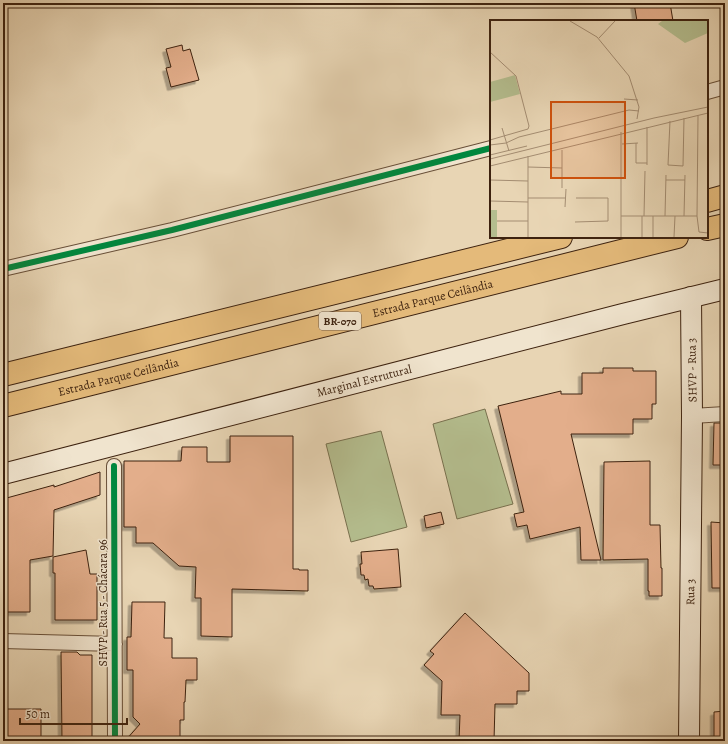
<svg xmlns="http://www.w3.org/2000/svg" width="728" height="744" font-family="Alegreya,serif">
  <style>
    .green { fill: #b4bd8e; stroke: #78704e }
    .building { fill: #e3ae8b; stroke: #3d220f; filter: url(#shadow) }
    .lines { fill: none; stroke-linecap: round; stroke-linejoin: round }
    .street-casing { stroke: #684f38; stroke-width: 16 }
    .secondary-casing { stroke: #3d220f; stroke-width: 22 }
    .highway-casing { stroke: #3d220f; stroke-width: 24 }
    .street { stroke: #f0e4ce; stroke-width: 14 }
    .secondary { stroke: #f0e4ce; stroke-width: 20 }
    .highway { stroke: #e4ba7a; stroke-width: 22 }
    .cycleway-casing { stroke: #f0e4ce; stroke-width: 8 }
    .cycleway { stroke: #00873e; stroke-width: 6 }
    .labels { text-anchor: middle; stroke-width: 3; stroke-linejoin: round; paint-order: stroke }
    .shield { fill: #f0e4ce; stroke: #735c48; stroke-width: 1 }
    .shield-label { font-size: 11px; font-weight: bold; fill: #3d220f }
    .street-label { font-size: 12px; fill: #3d220f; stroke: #f0e4ce }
    .inset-road { fill: none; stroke: #a48d72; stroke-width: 1 }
    .view { fill: #ce510c; fill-opacity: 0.15; stroke: #ce510c; stroke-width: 2 }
    .inset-edge { fill: none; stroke: #3d220f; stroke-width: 2 }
  </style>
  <defs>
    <filter id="shadow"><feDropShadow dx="-3.5" dy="3.5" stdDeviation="0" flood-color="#0004"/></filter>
  </defs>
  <rect width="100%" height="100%" fill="#e8d5b4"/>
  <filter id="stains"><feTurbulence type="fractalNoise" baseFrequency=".005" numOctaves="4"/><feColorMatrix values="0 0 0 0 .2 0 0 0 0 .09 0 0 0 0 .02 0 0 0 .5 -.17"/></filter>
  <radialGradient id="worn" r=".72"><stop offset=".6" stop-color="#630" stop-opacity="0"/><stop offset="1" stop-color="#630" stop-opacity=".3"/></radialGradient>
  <path class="green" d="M485,409L513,504L457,519L433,424Z
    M381,431L407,527L351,542L326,444Z"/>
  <path class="building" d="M634,3H670L673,21H637Z
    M182,45L183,51L190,49L199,80L171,87L166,68L171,67L166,49Z
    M603,368H633V371H656V404H652V419H633V434H571L601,560H581L580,527L530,539L527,525L517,527L514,514L524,512L498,406L561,391V394H582V373H603Z
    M714,423H725V465H713Z
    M230,436H293V569H299V570H308V591L232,589V637L201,636V598H195L196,567L179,566L153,543H136V527H124V461H181L182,447H207V462H230Z
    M650,461V525H660L661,568H662V596H649V591H648V559L603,560L604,462Z
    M100,472V495L54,510L53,556L30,560V612H3V499L54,485V487Z
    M441,512L444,524L426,528L424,516Z
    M711,522L725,523V588H712Z
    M398,549L401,587L374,589L373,586H369L368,579L365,580L364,575H361L360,564H362L361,552Z
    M86,550L90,574H97V620H55V573H53V557Z
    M132,602H165L164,638H172V658H197V680H186L185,702H184V720H180V741H125L140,724L133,717V670H127V637H131Z
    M465,613L529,673V691H517V704H495L494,741H459L460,715H441L442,681L424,665L434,654L430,651Z
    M61,652H77L80,655H92V741H62Z
    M3,709H41V737H3Z
    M725,711V741H714V712Z"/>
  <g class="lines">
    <defs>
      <path id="street" d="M707,92L725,87
        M3,269L172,230L491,148
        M692,416L725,414
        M114,466L115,741
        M3,641L115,644"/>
      <g id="secondary">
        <path id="s1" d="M3,474L623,314L725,289"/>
        <path id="s2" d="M689,741L692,416L691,297"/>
      </g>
      <g id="highway">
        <path d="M707,201L725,196"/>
        <path d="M707,229L725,225"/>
        <path d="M3,375L561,237"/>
        <path id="s3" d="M3,406L677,237"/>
      </g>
    </defs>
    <use href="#street" class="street-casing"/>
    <use href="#secondary" class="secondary-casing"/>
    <use href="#highway" class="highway-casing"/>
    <use href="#street" class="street"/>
    <use href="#secondary" class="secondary"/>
    <use href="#highway" class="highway"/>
    <defs>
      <path id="cycleway" d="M3,269L172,230L491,148
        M114,466L115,741"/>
    </defs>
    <use href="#cycleway" class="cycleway-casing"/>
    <use href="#cycleway" class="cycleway"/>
  </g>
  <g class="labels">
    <rect class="shield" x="319" y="312" width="42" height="18" rx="3"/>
    <g class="shield-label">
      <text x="340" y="325">BR-070</text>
    </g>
    <g class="street-label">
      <text dy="4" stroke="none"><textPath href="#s3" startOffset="443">Estrada Parque Ceilândia</textPath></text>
      <text transform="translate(692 370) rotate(-91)" y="4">SHVP - Rua 3</text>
      <text dy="4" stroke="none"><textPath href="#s3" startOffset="119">Estrada Parque Ceilândia</textPath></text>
      <text dy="4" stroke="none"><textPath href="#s1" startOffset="373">Marginal Estrutural</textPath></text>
      <text dy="4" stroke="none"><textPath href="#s2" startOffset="149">Rua 3</textPath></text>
      <text transform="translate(103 603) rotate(-90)" y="4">SHVP - Rua 5 - Chácara 96</text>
    </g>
  </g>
  <g transform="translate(490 20)">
    <rect width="218" height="218" fill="#e8d5b4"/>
    <path d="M172,1H218V13L195,23L168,4ZM25,55L30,74L0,82V62ZM0,190H7V217H0Z" fill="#b4bd8e"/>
    <path class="inset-road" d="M80,1L107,17L139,56L149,87L147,99M109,18L125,1M0,32L26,56L39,106L38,109L0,120M134,79L148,80M208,96L207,196L209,212L218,213M180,101L178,145L193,146L194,98M157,107V145M12,108L19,131M146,123V143H157M132,124L148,123M0,125L16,123L29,117L139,90L149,91M72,130V168M0,135L37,126M0,139L164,98L218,87M0,146L218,93M38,147L72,148M0,160L38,161M176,160H195M38,178H75M0,181L38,182M75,187L76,169M131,196H207M154,196L155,151M175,196L176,155M194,196L195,155M7,201H38M85,202L118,201V178H86M38,217V136M131,217V112M152,217V196M163,217V196M184,217L185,196"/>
    <path class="view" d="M61,82H135V158H61Z"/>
    <rect width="218" height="218" class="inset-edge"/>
  </g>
  <rect width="728" height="744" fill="none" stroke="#e8d5b4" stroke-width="16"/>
  <rect x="4" y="4" width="720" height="736" fill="none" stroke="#3d220f" stroke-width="2"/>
  <rect x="8" y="8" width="712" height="728" fill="none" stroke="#3d220f"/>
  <path d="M20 718v6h107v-6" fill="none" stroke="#3d220f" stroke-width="2"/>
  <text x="26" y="718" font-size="12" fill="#3d220f" stroke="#f0e4ce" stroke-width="3" paint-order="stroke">50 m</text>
  <rect width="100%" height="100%" filter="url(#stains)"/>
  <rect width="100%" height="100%" fill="url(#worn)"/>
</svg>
